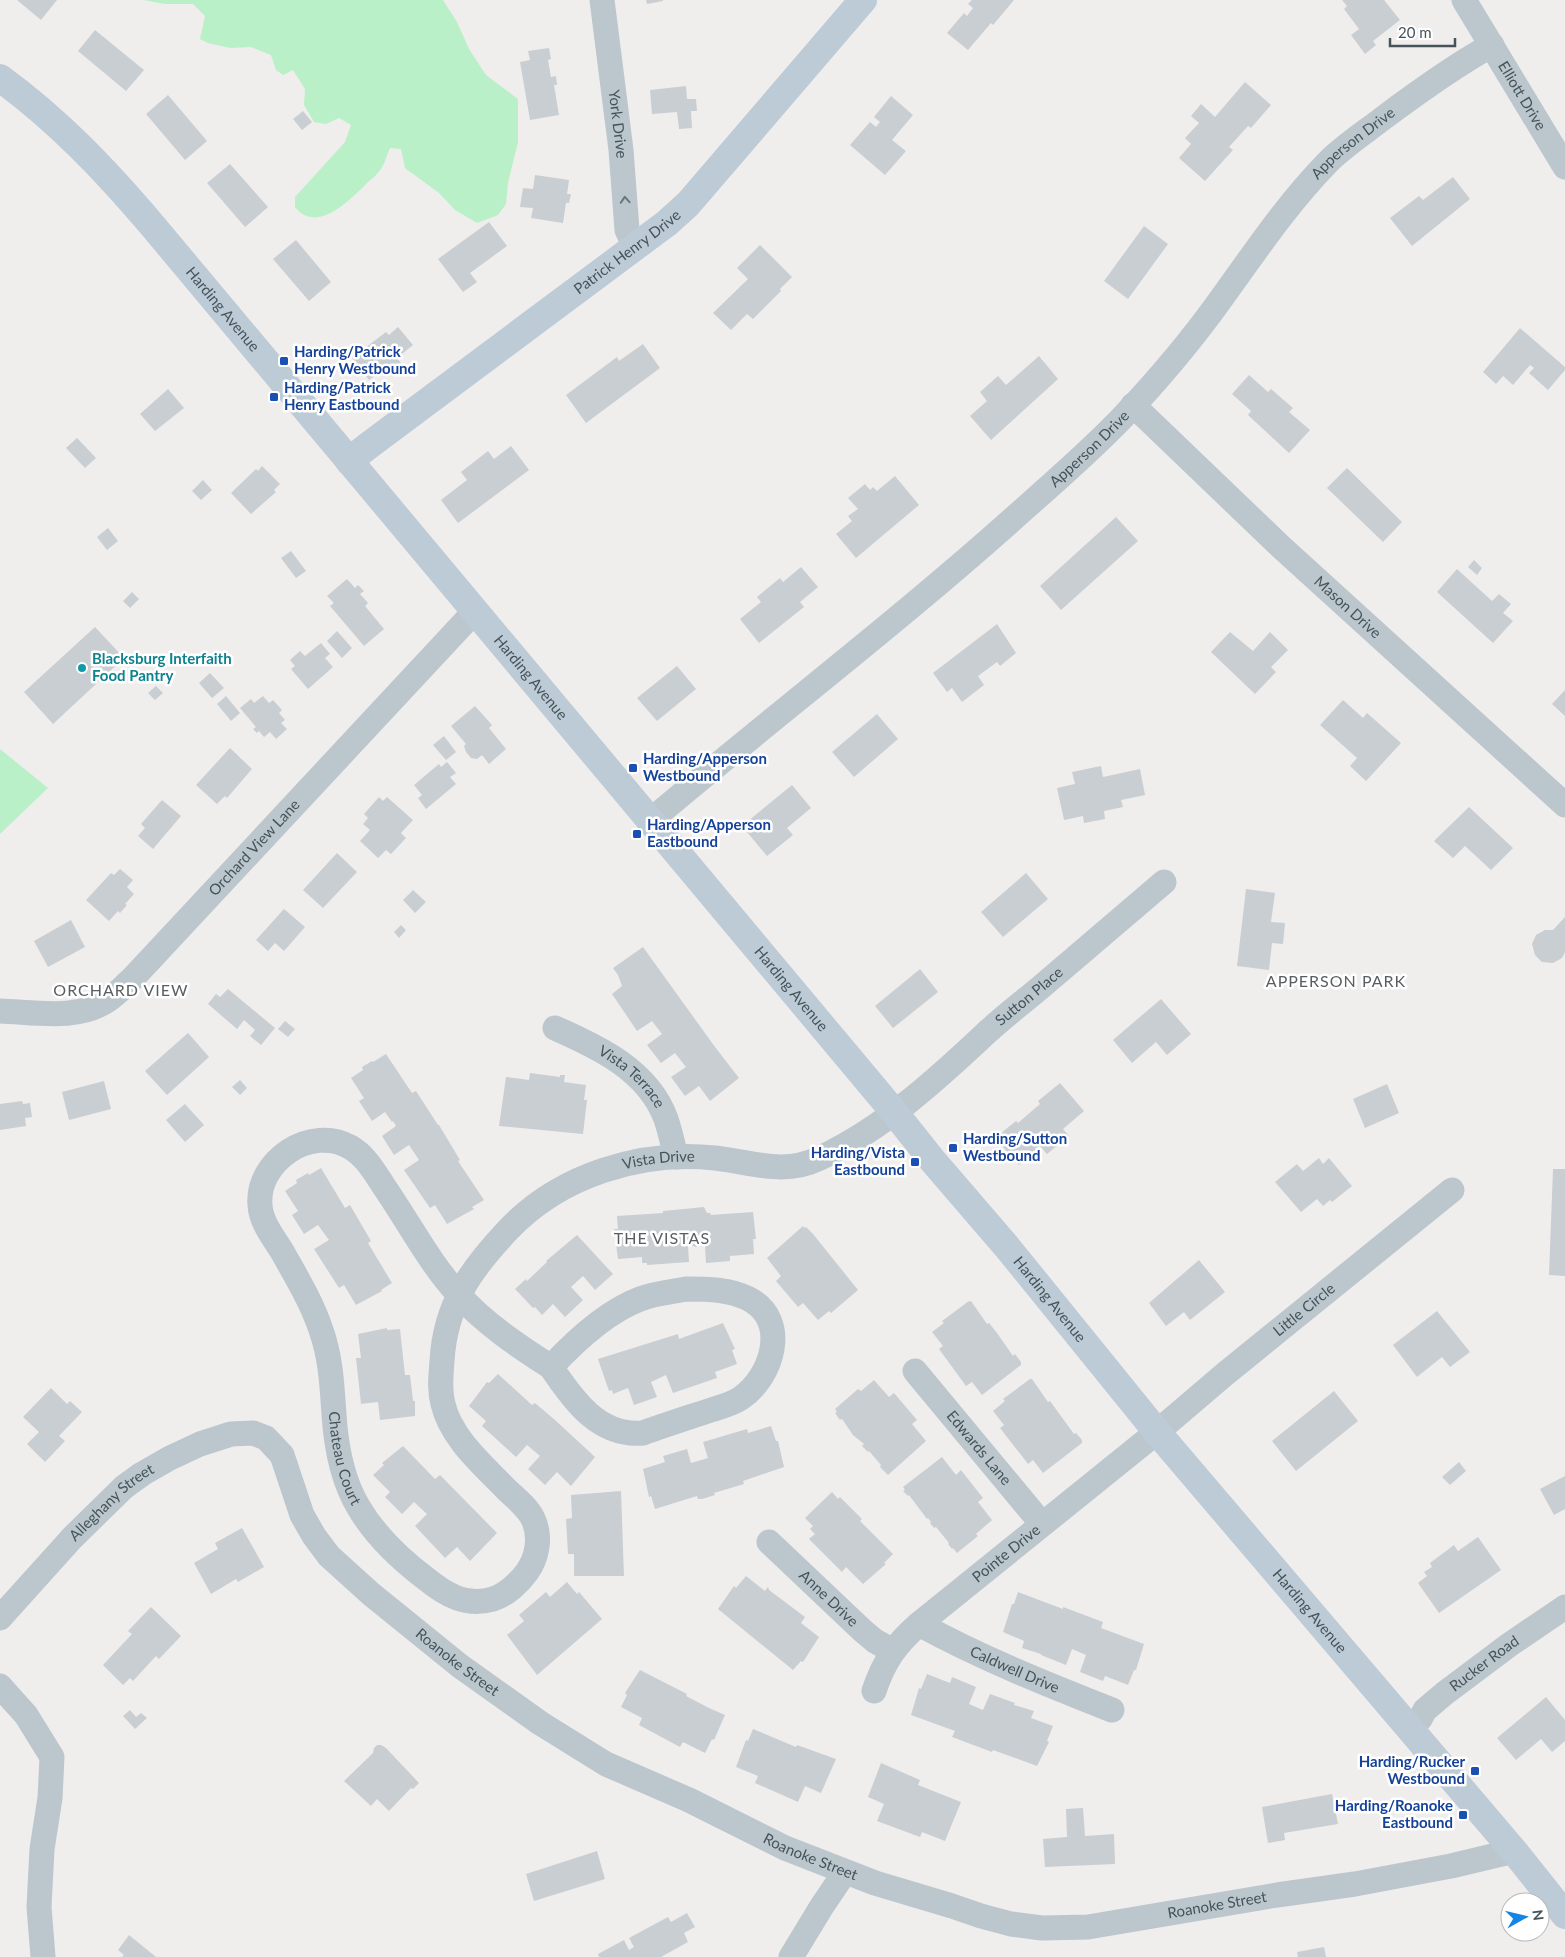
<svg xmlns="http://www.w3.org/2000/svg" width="1565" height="1957" font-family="Lato,sans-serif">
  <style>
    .green { fill: #b9f0c8 }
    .building { fill: #c9ced2 }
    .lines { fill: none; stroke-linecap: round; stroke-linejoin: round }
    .minor { stroke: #bbc7cd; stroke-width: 25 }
    .secondary { stroke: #bccbd5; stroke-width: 28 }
    .oneway { stroke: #68767d }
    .transit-dot { fill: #1a4fb4; stroke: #fff; stroke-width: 2 }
    .culture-dot { fill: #0f9aa8; stroke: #fff; stroke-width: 2 }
    .labels { text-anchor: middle; stroke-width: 5; stroke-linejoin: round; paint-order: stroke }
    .street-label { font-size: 15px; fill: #45535b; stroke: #fff }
    .transit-label { font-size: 15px; font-weight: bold; fill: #164399; stroke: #fff; text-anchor: start }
    .culture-label { font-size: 15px; font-weight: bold; fill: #0d838f; stroke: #fff; text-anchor: start }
    .neighbourhood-label { font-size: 16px; letter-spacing: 1px; fill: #595e62; stroke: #fff }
  </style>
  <rect width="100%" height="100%" fill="#f0eded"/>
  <path class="green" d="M144,0H443L457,22L469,49L486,75L518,99V142L508,183L506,204L498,215L477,223L455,210L439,193L405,168L401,149L390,148C387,154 385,163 381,169C377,175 370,180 365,185C348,202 316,234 295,207V197L345,142L351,125L339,118L326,124L314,122L304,105L305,89L293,70L283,75L276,70L271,55L251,47L230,48L208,43L200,39L205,16L193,4H165Z
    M0,749L48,788L0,834Z"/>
  <path class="building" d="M17,0H57L41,20Z
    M646,0H663V1L647,4Z
    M972,0H1014L993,25L991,23L968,50L947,33L964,13L967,16L973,8L968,4Z
    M1342,0H1384L1400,20L1373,41L1376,45L1365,54L1351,35L1359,29L1344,9L1347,6Z
    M95,30L144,70L126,91L78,51Z
    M549,48L551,59L548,60L551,77L556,76L557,85H554L559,115L530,120L520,62L530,60L528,51Z
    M1245,82L1271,105L1251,128L1248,126L1229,147L1233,150L1205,181L1179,158L1191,144L1185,138L1199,123L1191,116L1201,104L1215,117Z
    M686,86L687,99H696L697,111H691L692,128L679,129L677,112L652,114L650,90Z
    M168,95L207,141L185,160L146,114Z
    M891,96L913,115L892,140L906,151L885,175L850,145L870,122L876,127L880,122L874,117Z
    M303,111L312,122L302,130L293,119Z
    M230,164L268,207L245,227L207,183Z
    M535,175L569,180L567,194H571L569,203H566L563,223L531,218L533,208L520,207L523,188L533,189Z
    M1453,177L1470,199L1412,246L1390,218L1419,196L1423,200Z
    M489,222L507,246L470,273L477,282L463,292L438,259Z
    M1144,226L1168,244L1128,299L1104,281Z
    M296,240L331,282L309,301L273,259Z
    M760,245L792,277L780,289L781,291L753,319L747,314L731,330L713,313L748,279L737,268Z
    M398,327L413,345L397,358L401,363L392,369L389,365L369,380L352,358L386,332L389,335Z
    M1520,328L1565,367V370L1548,390L1529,373L1534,368L1530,365L1513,385L1503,376L1496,384L1483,372Z
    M643,344L660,368L586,423L566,395L617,357L619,361Z
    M1039,356L1058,379L991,440L970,416L987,401L980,392L998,376L1006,385Z
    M1249,375L1268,392L1271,389L1293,408L1289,412L1310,430L1289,453L1248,415L1251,411L1232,394Z
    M168,389L184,408L155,431L140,414Z
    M77,438L96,458L85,468L66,448Z
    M511,446L529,470L458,523L441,500L467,480L461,472L488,451L494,459Z
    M262,466L280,484L274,490L276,492L251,514L231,493L256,469L258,471Z
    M1347,468L1402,522L1383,542L1327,488Z
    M895,476L919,505L856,558L836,534L852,521L848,516L858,509L848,498L865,484L870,490L873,487L877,491Z
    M203,480L212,490L201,500L192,491Z
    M1116,517L1138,541L1061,610L1040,586Z
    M108,528L118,541L107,550L97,537Z
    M291,551L306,571L296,578L281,558Z
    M1474,560L1482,568L1477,575L1468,567Z
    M801,567L818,587L800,602L804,607L759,643L740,619L761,602L757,597L780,578L783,582Z
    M1457,569L1492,601L1499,594L1511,604L1503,613L1513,621L1493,643L1437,592Z
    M347,579L355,588L358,585L364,591L360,594L368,603L365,606L384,629L364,646L330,606L334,603L327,596Z
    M132,592L139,599L130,608L123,601Z
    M997,624L1016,653L1000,666L997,662L978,676L984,685L962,702L952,688L947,692L933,673Z
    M95,627L124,658L53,724L24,692Z
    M337,631L352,648L342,658L327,641Z
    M1230,632L1253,651L1270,632L1288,650L1271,667L1276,672L1255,694L1211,652Z
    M321,643L330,654L325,658L333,667L308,689L291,669L295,666L290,660L300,651L305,656Z
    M677,666L696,689L657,721L637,698Z
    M210,673L224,688L212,698L199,683Z
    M156,686L163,693L155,700L148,693Z
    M1565,690V716L1552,704Z
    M226,696L240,713L231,721L217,704Z
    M263,696L269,703L273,700L282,710L279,713L285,720L281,723L287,729L276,739L270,732L264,737L259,731L257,733L253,729L256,727L240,708L251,699L254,703Z
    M1343,700L1363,718L1367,713L1401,743L1366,781L1350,766L1357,758L1320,725Z
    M475,706L492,725L489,728L506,749L489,764L482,755L477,759L471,758L466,752L464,746L466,744L451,726Z
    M877,714L898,739L854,777L832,752Z
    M444,736L456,752L446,760L433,745Z
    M230,748L252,769L227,798L225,796L217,804L196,785Z
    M447,762L456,773L450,777L456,784L426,809L418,798L422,795L414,785L439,764L441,767Z
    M1101,766L1103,777L1140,769L1145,795L1121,800L1123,807L1104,811L1105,819L1084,823L1083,816L1064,820L1057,788L1075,784L1072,772Z
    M792,785L811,808L787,828L793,835L767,856L742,826Z
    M379,797L383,801L387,797L413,820L401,833L406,838L391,854L386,850L378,858L360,841L370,830L363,824L368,818L364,814Z
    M162,800L181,816L153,849L138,836L145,828L141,824Z
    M1469,807L1513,848L1491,870L1465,846L1453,858L1434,841Z
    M337,853L357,872L323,908L303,890Z
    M120,869L133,880L127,887L134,894L125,904L127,905L120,913L118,911L109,921L86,900L111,873L114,875Z
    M1026,873L1048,899L1003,937L981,912Z
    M1246,889L1275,893L1271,922L1285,923L1283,944L1272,943L1269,970L1237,966Z
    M413,890L426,902L415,913L403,900Z
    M284,909L305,927L284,951L275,943L268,951L256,940Z
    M1565,917V952L1562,958L1553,963L1542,962L1535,955L1532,944L1536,935L1545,930H1553Z
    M71,920L85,947L48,967L34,941Z
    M401,925L406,930L399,938L394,932Z
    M643,947L715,1047L739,1078L710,1101L699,1086L685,1096L671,1077L686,1067L675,1053L661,1063L647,1045L662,1034L652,1021L637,1031L612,994L622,986L618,975L613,968Z
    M920,969L938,992L893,1028L875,1006Z
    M228,989L275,1028L261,1045L250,1036L255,1030L244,1020L237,1029L208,1004L216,994L220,997Z
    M1161,999L1191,1034L1167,1055L1156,1042L1132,1063L1113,1040Z
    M285,1021L295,1029L288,1037L278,1029Z
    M188,1033L209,1057L167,1095L145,1071Z
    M386,1054L412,1093L416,1091L438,1125H439L460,1160L458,1161L484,1200L472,1207L474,1209L447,1224L435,1205L430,1208L404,1170L419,1160L409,1145L394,1155L382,1136L396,1126L393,1121L392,1122L385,1112L372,1121L359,1101L364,1098L351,1078L363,1070L362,1067L372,1061L373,1062Z
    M530,1073L560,1077V1075H565L564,1082L586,1085L584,1100H587L583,1134L499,1126L506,1077L529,1080Z
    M240,1080L247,1088L240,1095L232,1087Z
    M104,1081L111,1109L69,1120L62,1092Z
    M1060,1083L1084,1111L1063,1129L1069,1136L1047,1154L1040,1146L1019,1165L995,1138L1016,1121L1018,1123L1040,1104L1038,1101Z
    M1387,1084L1399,1113L1365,1128L1353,1099Z
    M22,1101L23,1104L30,1103L32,1117L25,1118L26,1126L0,1130V1104Z
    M185,1104L204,1125L185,1142L166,1120Z
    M1319,1158L1323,1164L1329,1158L1352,1186L1332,1202L1330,1200L1323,1206L1317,1199L1301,1212L1275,1182L1297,1164L1303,1171Z
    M321,1168L345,1208L350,1205L371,1241L368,1243L392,1283L381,1290L382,1291L356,1305L344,1285L339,1288L314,1249L329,1240L326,1236L318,1225L304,1234L292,1215L298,1211L285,1191L297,1183L296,1180L308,1173L309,1175Z
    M1553,1169H1565V1276L1549,1275Z
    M704,1207L707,1213H711L710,1215L753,1212L756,1239H753L754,1254L730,1256V1261L706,1263L705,1246L695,1247L694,1246H688L689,1262L647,1265V1263H642V1257L618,1259L614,1229H618L617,1216L663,1213V1211Z
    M803,1226L804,1228L806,1227L813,1234L858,1290L831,1313L829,1311L818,1320L803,1303L798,1307L776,1281L781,1276L767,1258Z
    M577,1235L613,1274L595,1290L583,1276L571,1287L583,1300L565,1317L553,1304L542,1315L535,1307L533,1308L515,1289L526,1279L527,1281L547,1262L546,1261Z
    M1199,1260L1225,1292L1190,1320L1184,1312L1166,1326L1149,1303Z
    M969,1301L970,1302L971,1301L987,1324L989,1323L997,1333L1013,1356L1015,1354L1021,1362V1365L982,1395L972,1382L966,1386L939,1349L943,1346L932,1332L944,1323L942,1321Z
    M1437,1311L1470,1352L1450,1367L1442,1357L1417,1377L1393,1345Z
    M723,1323L735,1349L732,1350L737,1364L715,1372L717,1378L673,1393L666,1375L651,1382L657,1397L634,1405L628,1388L613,1394L612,1390L609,1391L598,1359L678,1334L679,1339Z
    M387,1328V1330L400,1329L405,1375H410L413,1401H415V1416L380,1420L378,1402L361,1404L356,1358H361L358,1334Z
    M498,1374L532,1405L535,1403L555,1420L595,1457L571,1486L557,1472L545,1485L528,1469L540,1456L527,1445L516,1457L482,1426L486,1421L469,1406L487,1382L489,1383Z
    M1030,1379H1032L1048,1402L1050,1401L1074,1434L1076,1433L1082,1440V1443L1043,1473L1033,1460L1028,1464L1000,1428L1004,1425L993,1411L1005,1401L1003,1399Z
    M874,1380L889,1397L894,1393L917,1420L912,1424L926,1441L888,1475L880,1467L881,1465L869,1451L868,1452L862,1446L864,1444L853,1435L842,1419L840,1420L835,1413L837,1412L835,1409L858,1389L861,1391Z
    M51,1388L67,1404L70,1401L82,1412L59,1436L65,1441L45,1462L27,1444L39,1432L23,1417Z
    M1334,1391L1358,1421L1296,1471L1272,1441Z
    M771,1426L776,1441H778L784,1467L743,1481L744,1484L714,1493L715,1495L702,1499H698L697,1496L655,1509L651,1496L649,1497L643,1469L665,1462L663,1456L687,1449L691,1463L708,1458L703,1442L747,1429L748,1433Z
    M403,1446L435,1479L440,1475L497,1533L470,1561L457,1547L445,1558L415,1526L427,1514L414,1502L402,1514L385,1497L390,1492L373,1475L384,1465L382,1463Z
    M942,1457L956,1475L961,1470L983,1498L978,1502L992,1520L976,1534L978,1536L957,1553L953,1548L952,1549L948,1544L949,1543L936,1527L934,1528L930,1523L931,1522L928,1518L927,1519L909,1495L908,1496L903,1491L905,1490L903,1487Z
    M1459,1462L1466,1471L1450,1485L1442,1477Z
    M1565,1476V1509L1554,1515L1540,1489Z
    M621,1491L624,1576H574V1554H568L566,1519L572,1518L571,1495Z
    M832,1492L838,1499L840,1497L862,1519L860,1521L893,1554L884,1563L886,1564L863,1584L846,1567L842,1572L809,1539L815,1534L810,1529L813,1526L805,1518Z
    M242,1528L264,1567L238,1582L236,1579L211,1594L194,1563L218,1549L215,1543Z
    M1478,1537L1501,1570L1439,1613L1418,1583L1427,1576L1424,1572L1432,1567L1430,1563L1454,1545L1458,1551Z
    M746,1576L765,1591L768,1587L769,1590L805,1617L801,1623L819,1637L803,1662L801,1661L793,1670L718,1609L734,1586L736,1588Z
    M567,1582L577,1594L579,1592L602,1619L537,1675L507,1635L524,1621L519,1615L546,1592L550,1597Z
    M1018,1592L1063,1609V1607L1103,1622L1101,1628L1144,1644L1136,1670H1134L1128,1685L1105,1676L1103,1681L1080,1672L1086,1655L1072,1649L1066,1665L1041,1655V1654L1022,1648L1024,1641L1003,1632L1012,1604H1014Z
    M151,1607L181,1636L159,1659L156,1656L133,1681L130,1678L123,1685L103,1665L132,1634L128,1631Z
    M640,1670L687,1694L686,1696L709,1708L725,1715L714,1740L712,1739L705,1753L683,1742L680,1747L639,1725L642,1718L621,1707L627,1695L625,1693Z
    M927,1674L950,1683L952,1677L976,1687L969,1704L983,1710L990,1694L1015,1703L1014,1705L1034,1711L1031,1718L1053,1726L1047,1741L1049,1742L1037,1766L993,1750L992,1752L952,1737L955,1731L911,1715L919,1688L921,1689Z
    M1546,1697L1565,1720V1741L1552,1752L1541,1739L1516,1760L1497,1738Z
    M130,1710L136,1717L141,1713L147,1718L135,1729L123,1716Z
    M753,1729L796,1747L797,1745L836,1759L821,1793L805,1786L798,1802L755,1783L758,1776L736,1767L746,1740L748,1741Z
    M377,1745H381L386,1748L419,1783L413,1789L411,1788L389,1811L377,1799L371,1806L344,1781L373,1753L374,1748Z
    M881,1763L920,1780L918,1785L961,1802L945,1841L922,1832L920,1837L877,1821L884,1804L868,1797Z
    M1332,1794L1338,1824L1284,1833L1285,1840L1268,1843L1262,1807Z
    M1083,1808L1085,1836L1114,1834L1115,1864L1045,1867L1043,1839L1067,1837L1066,1809Z
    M597,1851L605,1879L534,1901L526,1874Z
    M687,1913L695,1927L684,1933L688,1942L661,1957H599L598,1954L624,1940L629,1950L634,1947L629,1938L668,1917L671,1922Z
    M129,1935L156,1957H122L124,1955L118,1950Z
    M1324,1947L1326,1957H1298L1297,1952Z"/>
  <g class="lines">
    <g class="minor">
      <path id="s1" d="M602,0L621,150L627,230L635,247"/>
      <path id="s2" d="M1464,0L1565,167"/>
      <path id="s3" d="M1133,405L1280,546L1565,805"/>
      <path id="s4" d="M650,821C774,716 903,618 1024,509C1057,480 1090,451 1121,419C1157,381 1191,341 1221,299C1255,252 1287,204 1328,162C1344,146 1364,133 1382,119C1418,92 1454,66 1492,45"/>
      <path id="s5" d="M0,1011C34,1012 78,1021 108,1000C117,994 124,986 132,979L475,611"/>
      <path id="s6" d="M555,1028C598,1047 648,1070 666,1119C670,1131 673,1144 676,1157"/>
      <path d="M686,1289C708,1289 729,1289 749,1299C790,1321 772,1377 741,1398C731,1405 719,1407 708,1411C687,1418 665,1425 643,1433C599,1437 573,1400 551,1367C576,1340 606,1312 640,1299C655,1293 671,1292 686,1289Z"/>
      <path id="s7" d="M551,1367C518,1346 484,1323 458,1294C429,1262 409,1223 385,1188C375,1173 366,1156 350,1147C331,1136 307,1139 289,1151C271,1163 258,1183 260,1205C261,1223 274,1238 283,1253C297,1278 312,1303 321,1330C331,1358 332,1386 334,1415C336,1445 343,1482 359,1508C375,1535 400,1559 425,1578C446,1595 466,1607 493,1599C506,1595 519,1583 527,1572C537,1558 541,1538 534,1521C529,1508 516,1499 506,1489C482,1464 451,1438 443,1404C439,1389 441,1375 442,1361C445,1305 471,1269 508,1230C560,1175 641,1150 715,1158C753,1162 783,1176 820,1158C882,1129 934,1082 983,1036C1002,1018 1022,1003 1041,987C1082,952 1123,917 1164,882"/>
      <path id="s8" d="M915,1371L1042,1524"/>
      <path id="s9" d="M769,1542L863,1631L875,1641L893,1651"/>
      <path id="s10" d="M0,1618L72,1538L124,1487L142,1474L170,1458L200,1444L231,1434L253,1433L266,1438L282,1455L302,1515L314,1536L329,1556L371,1594L460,1666L540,1723L606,1764L689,1800L785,1848L875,1883L952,1906L981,1916L1011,1924L1042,1928L1088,1927L1277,1895L1355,1884L1451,1866L1514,1851"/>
      <path id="s11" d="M919,1624C981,1658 1046,1684 1112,1710"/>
      <path d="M0,1686L26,1715L52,1757L50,1798L42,1849L39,1907L43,1957"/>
      <path id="s12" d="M874,1691C884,1661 896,1644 919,1624L1157,1432L1225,1374L1452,1190"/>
      <path id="s13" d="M1408,1727L1420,1719L1425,1710L1445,1693L1509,1645L1565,1607"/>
      <path d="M791,1957L822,1906L845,1872"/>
    </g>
    <g class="secondary">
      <path id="s14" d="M0,78C58,120 106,171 152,225L894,1112L933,1161L1007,1247L1157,1432L1514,1851L1565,1915"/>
      <path id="s15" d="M349,461L368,446L667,223L688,204L863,0"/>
    </g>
  </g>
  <defs><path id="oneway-chevron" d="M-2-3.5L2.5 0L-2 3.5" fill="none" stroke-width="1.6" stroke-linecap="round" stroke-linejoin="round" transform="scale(1.25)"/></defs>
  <use class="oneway" href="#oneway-chevron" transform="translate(625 200) rotate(-94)"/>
  <g class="transit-dot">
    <rect x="279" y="356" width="10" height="10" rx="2.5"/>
    <rect x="269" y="392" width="10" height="10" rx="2.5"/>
    <rect x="628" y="763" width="10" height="10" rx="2.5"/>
    <rect x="632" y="829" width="10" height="10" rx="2.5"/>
    <rect x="948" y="1143" width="10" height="10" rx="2.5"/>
    <rect x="910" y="1157" width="10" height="10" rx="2.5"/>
    <rect x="1470" y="1766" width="10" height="10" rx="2.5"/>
    <rect x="1458" y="1810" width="10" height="10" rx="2.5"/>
  </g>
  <circle class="culture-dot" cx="82" cy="668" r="5"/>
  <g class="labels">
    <g class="street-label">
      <text dy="5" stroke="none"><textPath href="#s2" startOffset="112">Elliott Drive</textPath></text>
      <text dy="5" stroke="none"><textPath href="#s1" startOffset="125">York Drive</textPath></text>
      <text dy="5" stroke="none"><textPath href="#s4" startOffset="981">Apperson Drive</textPath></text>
      <text dy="5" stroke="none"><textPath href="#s15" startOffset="348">Patrick Henry Drive</textPath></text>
      <text dy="5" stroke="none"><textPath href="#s14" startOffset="322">Harding Avenue</textPath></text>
      <text dy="5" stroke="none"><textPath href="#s4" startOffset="576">Apperson Drive</textPath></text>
      <text dy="5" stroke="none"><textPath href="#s3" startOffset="295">Mason Drive</textPath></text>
      <text dy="5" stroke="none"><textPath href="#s14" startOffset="802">Harding Avenue</textPath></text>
      <text dy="5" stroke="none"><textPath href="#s5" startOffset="322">Orchard View Lane</textPath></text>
      <text dy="5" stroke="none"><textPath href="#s14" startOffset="1208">Harding Avenue</textPath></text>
      <text dy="5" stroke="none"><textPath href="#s7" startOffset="1965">Sutton Place</textPath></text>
      <text dy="5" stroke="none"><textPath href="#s6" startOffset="92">Vista Terrace</textPath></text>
      <text dy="5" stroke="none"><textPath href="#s7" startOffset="1536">Vista Drive</textPath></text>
      <text dy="5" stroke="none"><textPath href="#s14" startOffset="1612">Harding Avenue</textPath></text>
      <text dy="5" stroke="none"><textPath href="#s12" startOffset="579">Little Circle</textPath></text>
      <text dy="5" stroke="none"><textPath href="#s8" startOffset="100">Edwards Lane</textPath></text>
      <text dy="5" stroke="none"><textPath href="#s7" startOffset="701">Chateau Court</textPath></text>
      <text dy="5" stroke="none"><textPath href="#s10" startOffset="161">Alleghany Street</textPath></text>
      <text dy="5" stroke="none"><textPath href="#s12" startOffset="194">Pointe Drive</textPath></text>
      <text dy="5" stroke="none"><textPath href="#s9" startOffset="82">Anne Drive</textPath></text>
      <text dy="5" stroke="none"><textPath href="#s14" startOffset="2018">Harding Avenue</textPath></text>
      <text dy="5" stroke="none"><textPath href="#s10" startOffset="639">Roanoke Street</textPath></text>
      <text dy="5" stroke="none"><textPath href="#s13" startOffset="100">Rucker Road</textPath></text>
      <text dy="5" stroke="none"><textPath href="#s11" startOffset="106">Caldwell Drive</textPath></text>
      <text dy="5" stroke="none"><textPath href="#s10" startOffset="1044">Roanoke Street</textPath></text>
      <text dy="5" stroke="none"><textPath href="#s10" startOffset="1464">Roanoke Street</textPath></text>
    </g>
    <g class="transit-label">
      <text x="294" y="357">Harding/Patrick<tspan x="294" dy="17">Henry Westbound</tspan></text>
      <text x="284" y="393">Harding/Patrick<tspan x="284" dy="17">Henry Eastbound</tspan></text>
      <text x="643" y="764">Harding/Apperson<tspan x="643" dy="17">Westbound</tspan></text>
      <text x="647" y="830">Harding/Apperson<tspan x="647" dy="17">Eastbound</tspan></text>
      <text x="963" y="1144">Harding/Sutton<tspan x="963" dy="17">Westbound</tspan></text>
      <text x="905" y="1158" text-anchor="end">Harding/Vista<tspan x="905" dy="17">Eastbound</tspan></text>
      <text x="1465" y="1767" text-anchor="end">Harding/Rucker<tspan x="1465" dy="17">Westbound</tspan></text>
      <text x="1453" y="1811" text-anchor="end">Harding/Roanoke<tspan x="1453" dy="17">Eastbound</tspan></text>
    </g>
    <g class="culture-label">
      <text x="92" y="664">Blacksburg Interfaith<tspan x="92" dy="17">Food Pantry</tspan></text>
    </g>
    <g class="neighbourhood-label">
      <text x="1336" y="987">APPERSON PARK</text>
      <text x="121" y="996">ORCHARD VIEW</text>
      <text x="662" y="1244">THE VISTAS</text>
    </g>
  </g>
  <g transform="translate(1525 1917) rotate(82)"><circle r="24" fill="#ffffff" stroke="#b5babd"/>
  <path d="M0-4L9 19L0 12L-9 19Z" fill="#1286e4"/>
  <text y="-8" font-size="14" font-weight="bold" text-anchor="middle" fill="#45535b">N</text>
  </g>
  <path d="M1390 38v8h65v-8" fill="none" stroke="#45535b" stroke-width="2.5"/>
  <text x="1398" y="38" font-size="15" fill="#45535b" stroke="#ffffff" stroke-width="4" paint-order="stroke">20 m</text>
</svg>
